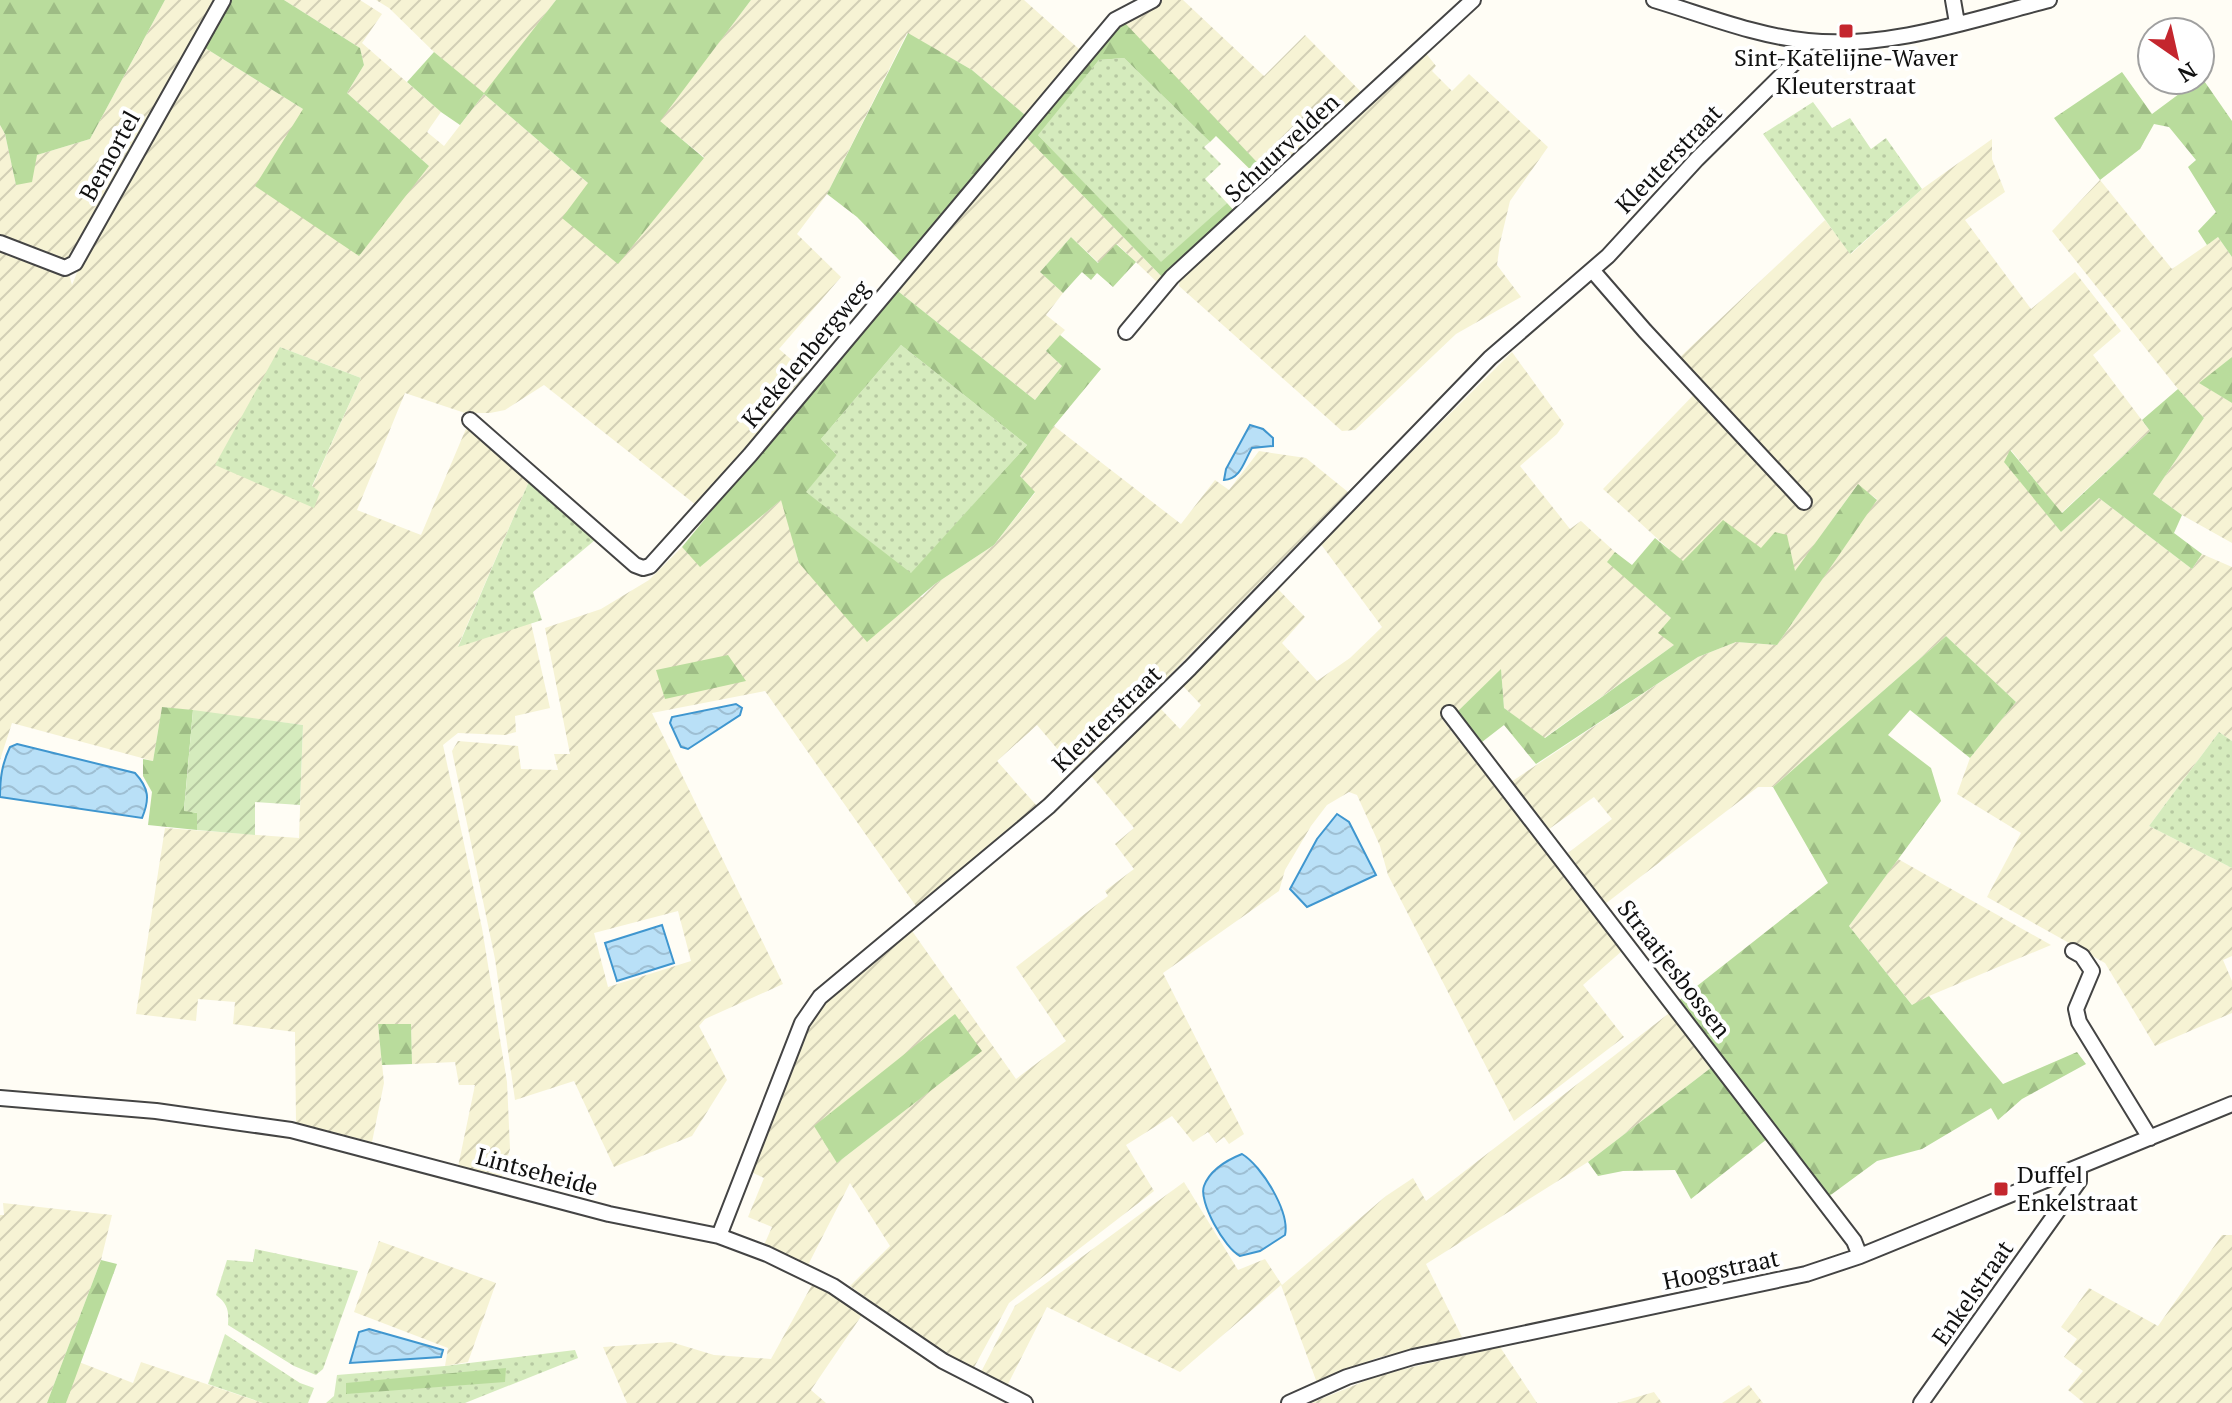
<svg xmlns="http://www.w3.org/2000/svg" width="2232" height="1403" font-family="'PT Serif',serif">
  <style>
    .farmland { fill: url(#farmland-furrows); fill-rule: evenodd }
    .grass { fill: url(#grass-dots) }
    .forest { fill: url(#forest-firs); fill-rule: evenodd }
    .garden { fill: url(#garden-furrows) }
    .water { fill: url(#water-waves); stroke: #3f96cf; stroke-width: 2 }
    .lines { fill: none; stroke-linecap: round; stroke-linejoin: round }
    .minor-casing { stroke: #444; stroke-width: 18 }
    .minor { stroke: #fff; stroke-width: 14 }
    .poi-dot { fill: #c4262e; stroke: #fff; stroke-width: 3 }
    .labels { text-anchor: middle; stroke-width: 8; stroke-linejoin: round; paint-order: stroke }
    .poi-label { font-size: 24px; fill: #111; stroke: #fff }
    .street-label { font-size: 24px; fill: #111; stroke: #fff }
  </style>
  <defs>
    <pattern id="farmland-furrows" width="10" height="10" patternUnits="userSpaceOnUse" patternTransform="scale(2)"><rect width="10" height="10" fill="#f6f3d4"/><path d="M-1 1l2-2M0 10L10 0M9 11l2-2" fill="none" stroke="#d2cfb5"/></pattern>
    <pattern id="grass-dots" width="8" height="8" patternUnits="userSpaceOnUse" patternTransform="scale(2)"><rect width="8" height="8" fill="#d5ebbd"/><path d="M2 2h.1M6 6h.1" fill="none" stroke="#b6c8a1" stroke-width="1.8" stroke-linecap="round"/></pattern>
    <pattern id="forest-firs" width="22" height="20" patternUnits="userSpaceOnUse" patternTransform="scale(2)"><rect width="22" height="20" fill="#b9dc9c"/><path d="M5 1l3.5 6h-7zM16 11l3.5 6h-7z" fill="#9ebc85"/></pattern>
    <pattern id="garden-furrows" width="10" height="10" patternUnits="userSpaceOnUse" patternTransform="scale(2)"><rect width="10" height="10" fill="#d5ebbd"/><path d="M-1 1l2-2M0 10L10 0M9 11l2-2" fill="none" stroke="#b6c8a1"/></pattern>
    <pattern id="water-waves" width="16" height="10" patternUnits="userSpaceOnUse" patternTransform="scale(2)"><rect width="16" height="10" fill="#b9e0f7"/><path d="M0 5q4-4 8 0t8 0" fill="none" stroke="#9ebfd3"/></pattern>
  </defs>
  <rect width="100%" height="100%" fill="#fffdf5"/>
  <path class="farmland" d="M165,0H219L68,265L0,239V125L5,134L16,185L37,155L90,139Z
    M284,0H360L382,14L362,43L441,112L427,132L444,146L484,94L434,52L389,8L376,0H556L484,94L589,184L563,218L618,263L704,157L659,121L751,0H1024L1079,49L1025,115L972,70L907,33L827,194L797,234L841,277L779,349L808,374L696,505L544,385L505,410L490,413H465L405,393L357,510L421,535L468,424L530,479L458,646L531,623L550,708L515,716L516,732L505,735L458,733L443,745L482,928L507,1082L510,1149L501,1179L458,1167L475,1085H459L455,1062L412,1064L411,1024L378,1025L384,1083L372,1142L296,1123L295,1032L233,1024L235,1002L198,999L196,1021L136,1014L165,828L299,838L303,725L162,707L153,761L12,723L0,760V248L69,274L72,285L82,260L202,46L303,109L429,166L347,93L364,65L360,48ZM280,347L361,378L312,487Z
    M1162,0H1183L1264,76L1305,35L1366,97L1273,179L1123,23Z
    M1425,52L1436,66L1432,71L1452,91L1469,74L1548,147L1510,201L1500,243L1497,265L1521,297L1456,334L1355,430L1342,431L1179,286L1180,275Z
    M1025,136L1164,279L1160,285L1117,244L1099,263L1071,237L1040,272L1063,293L1046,315L1065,330L1046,351L1062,366L1035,400L894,288Z
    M1992,139V159L2005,192L1965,220L2031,309L2075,272L2121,331L2093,355L2150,431L2061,513L2011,450L2005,462L2061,532L2099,498L2192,569L2202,554L2232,567V741L2219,732L2149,826L2232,868V956L2223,960L2232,981V1013L2155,1046L2105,963L1987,897L2021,833L1957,794L1970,758L2016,702L1946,636L1773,787H1758L1605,904L1568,853L1612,819L1594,797L1549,829L1511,782L1698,657L1736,642L1777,645L1877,499L1857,485L1795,572L1761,548L1683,562L1603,489L1703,385L1678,359L1825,220L1851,254L1922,189Z
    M2100,180L2172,269L2218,237L2232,257V357L2200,383L2232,403V543L2182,515L2153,494L2204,418L2178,389L2052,231Z
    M1512,352L1564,424L1557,434L1520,466L1570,529L1581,521L1615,552L1608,562L1671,618L1674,645L1544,738L1504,708L1501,670L1458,711L1442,719L1622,951L1583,985L1624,1037L1514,1121L1388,875L1380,846L1357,795L1349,792L1327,805L1311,826L1285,870L1279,891L1163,973L1244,1134L1229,1144L1224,1137L1216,1143L1208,1132L1193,1142L1172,1116L1126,1145L1154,1191L1009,1303L971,1373L850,1286L890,1246L850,1183L808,1265L764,1245L772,1227L748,1217L764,1178L749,1171L818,1004L910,928L1016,1079L1066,1041L1016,967L1108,896L1105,891L1134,869L1115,844L1134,828L1088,772L1159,707L1180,729L1201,705L1181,684L1277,588L1305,617L1282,643L1317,681L1350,658L1382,627L1320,543ZM955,1015L981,1051L837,1163Z
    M1054,426L1181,524L1215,480L1229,490L1259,451L1306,458L1348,492L1076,771L1037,725L997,761L1037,806L918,909L765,691L652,713L783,984L705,1019L699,1026L727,1080L692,1136L614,1167L574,1081L515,1100L495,959L452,751L458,741L518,746L521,769L558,770L554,754H570L545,628L601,609L649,580L682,547L701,566L782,499L799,563L922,597L935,584L994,545L1035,493L1020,476ZM678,911L691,961L608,987L594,933Z
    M1898,859L2051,945L1929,996L1913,1006L1849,926Z
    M1672,1011L1712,1067L1588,1162L1426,1264L1462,1337L1377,1358L1317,1383L1281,1285L1180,1372L1047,1307L1006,1388L980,1374L1015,1306L1184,1182L1238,1270L1265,1259L1282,1285L1386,1196L1413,1178L1426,1201Z
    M3,1203L112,1215L101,1260L47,1403H0V1215H4Z
    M2222,1235H2232V1403H2084L2068,1390L2083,1371L2064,1357L2077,1339L2061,1327L2089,1288L2158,1326Z
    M379,1241L496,1283L468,1362L445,1366L448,1348L354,1312Z
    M813,1283L864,1312L811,1390L826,1403H627L603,1347L671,1342L714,1355L771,1359Z
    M1500,1347L1537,1403H1311L1382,1374Z
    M79,1362L133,1383L141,1362L263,1403H66Z
    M1749,1385L1763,1403H1722Z
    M1654,1392L1662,1403H1617Z"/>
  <path class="grass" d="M1124,58L1210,142L1204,147L1221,164L1205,179L1227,203L1161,263L1037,134L1099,60Z
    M1813,102L1832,128L1850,118L1871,149L1886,138L1922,189L1850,254L1763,134Z
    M901,345L1027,445L911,574L805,492L837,455L821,439Z
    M280,347L361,378L312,486L320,492L314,508L215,465Z
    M530,479L595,540L533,592L542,620L458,647Z
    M2219,732L2232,741V868L2149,826Z
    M255,1249L358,1271L323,1369L316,1375L294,1366L228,1325C229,1311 228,1304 216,1295L227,1260L253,1262Z
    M225,1334L300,1383L314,1388L308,1403H263L208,1384Z
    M575,1350L578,1358L465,1403H326L334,1396L337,1375L445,1366Z"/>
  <path class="forest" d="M0,0H165L90,139L37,155L32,182L16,185L5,134L0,125Z
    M227,0H284L360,48L364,65L347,93L429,166L359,256L255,186L303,109L202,46Z
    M556,0H751L660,121L704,158L618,264L562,218L588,183L484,94L460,125L441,112L407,82L434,52L484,93Z
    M1124,22L1273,179L1266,185L1216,136L1210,142L1124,58L1099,60L1038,135L1161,262L1227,203L1237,214L1164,279L1025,136Z
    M908,33L972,70L1025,115L904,265L857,217L827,194Z
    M2122,72L2152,114L2179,94L2171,80H2200V75L2232,121V257L2218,237L2207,245L2198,231L2216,212L2188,167L2196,160L2169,127L2154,124L2140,149L2100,180L2054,118Z
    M1071,237L1098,263L1116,244L1136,262L1113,287L1097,273L1091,280L1082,272L1063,293L1040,272Z
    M894,288L1035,400L1062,366L1046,351L1060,335L1101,369L1054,426L1020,476L1035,492L994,545L935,584L867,642L799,563L781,500L700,567L682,547ZM901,345L1027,445L911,573L806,492L837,455L821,439Z
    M2232,357V403L2199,383Z
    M2178,389L2204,418L2153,494L2182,515L2174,533L2202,554L2192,569L2099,498L2061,532L2004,462L2010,450L2062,513L2150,431L2142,420Z
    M1858,484L1877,500L1777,645L1736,642L1698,657L1536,764L1504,725L1482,742L1458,711L1501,669L1504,708L1545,738L1674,645L1658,633L1671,618L1607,562L1615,552L1632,565L1655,538L1683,561L1723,520L1761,548L1775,532L1787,535L1795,571Z
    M1946,636L2016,702L1970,758L1910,710L1888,735L1931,768L1941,801L1849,926L1912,1005L1929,996L2003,1084L2077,1052L2086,1064L2022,1099L1998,1120L1991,1108L1922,1149L1877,1161L1828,1197L1678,1001L1828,883L1773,787Z
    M728,655L746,681L665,699L656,670Z
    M162,707L193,710L184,810L197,813V830L148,825L152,792L143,776V759L153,761Z
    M955,1014L982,1051L837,1163L814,1126Z
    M378,1024H411L412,1064L382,1065Z
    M1712,1067L1767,1139L1691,1199L1675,1170L1623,1171L1598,1176L1588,1162Z
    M101,1260L117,1264L66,1403H47Z
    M506,1368L505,1382L346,1394V1383Z"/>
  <path class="garden" d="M193,710L303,725L300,805L255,802V835L197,830V813L184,811Z"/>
  <path class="water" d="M1250,425L1263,429L1273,438V446L1252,448C1244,461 1241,479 1224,480L1226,469Z
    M736,704L742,708L740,715L688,749L681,747L670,723L672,717Z
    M17,744L135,773C149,788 150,799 142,818L0,797C0,778 2,764 10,747Z
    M1337,814L1349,822L1376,875L1307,907L1290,889L1317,839Z
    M662,925L674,963L617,981L605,943Z
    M1242,1154C1262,1166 1290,1212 1285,1235L1260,1251L1240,1256C1225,1249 1198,1201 1204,1186C1210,1170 1227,1160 1242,1154Z
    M369,1329L443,1350L441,1357L350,1363L359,1332Z"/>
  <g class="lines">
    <defs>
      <path id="minor" d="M1654,0C1704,15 1756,36 1808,41C1889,49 1971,20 2049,0
        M1953,0L1957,23
        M0,243L65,268L75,263L223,0
        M1592,270L1645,331L1804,502
        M1126,332L1172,277L1473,0
        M470,420L635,565L643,568L650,566L750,455L1115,20L1153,0
        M1449,713L1854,1241L1860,1256
        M2073,951L2082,956L2092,971L2076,1009L2079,1022L2150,1138
        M0,1098L156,1111L291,1130L609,1214L719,1236L767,1254L833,1286L943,1361L1025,1403
        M719,1236L802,1023L820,997L1049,806L1190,668L1490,358L1608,256L1697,159L1795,62L1807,41
        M1289,1403L1347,1377L1413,1357L1806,1274L1860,1256L2232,1104
        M1921,1403L2079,1181V1167"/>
    </defs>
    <use href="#minor" class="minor-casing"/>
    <use href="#minor" class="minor"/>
  </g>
  <g class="poi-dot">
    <rect x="1838" y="23" width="16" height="16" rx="4"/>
    <rect x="1993" y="1181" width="16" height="16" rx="4"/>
  </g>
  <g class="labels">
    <g class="poi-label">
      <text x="1846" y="66">Sint-Katelijne-Waver<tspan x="1846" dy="28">Kleuterstraat</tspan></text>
      <text x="2017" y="1183" text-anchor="start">Duffel<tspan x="2017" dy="28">Enkelstraat</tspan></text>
    </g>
    <g class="street-label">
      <text transform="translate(1282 148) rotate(-43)" y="8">Schuurvelden</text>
      <text transform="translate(110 156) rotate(-61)" y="8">Bemortel</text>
      <text transform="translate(1669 159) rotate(-46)" y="8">Kleuterstraat</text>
      <text transform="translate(806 354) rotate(-50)" y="8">Krekelenbergweg</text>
      <text transform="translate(1107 719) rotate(-44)" y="8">Kleuterstraat</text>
      <text transform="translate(1674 969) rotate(52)" y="8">Straatjesbossen</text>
      <text transform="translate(537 1172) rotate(15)" y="8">Lintseheide</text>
      <text transform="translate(1721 1270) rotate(-12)" y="8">Hoogstraat</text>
      <text transform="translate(1973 1293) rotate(-55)" y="8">Enkelstraat</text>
    </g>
  </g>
  <g transform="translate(2176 56) rotate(146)"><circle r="38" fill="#ffffff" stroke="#a0a0a0" stroke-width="2"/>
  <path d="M0-6L14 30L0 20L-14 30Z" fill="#c4262e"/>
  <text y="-12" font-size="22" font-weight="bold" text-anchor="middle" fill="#111111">N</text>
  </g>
</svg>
